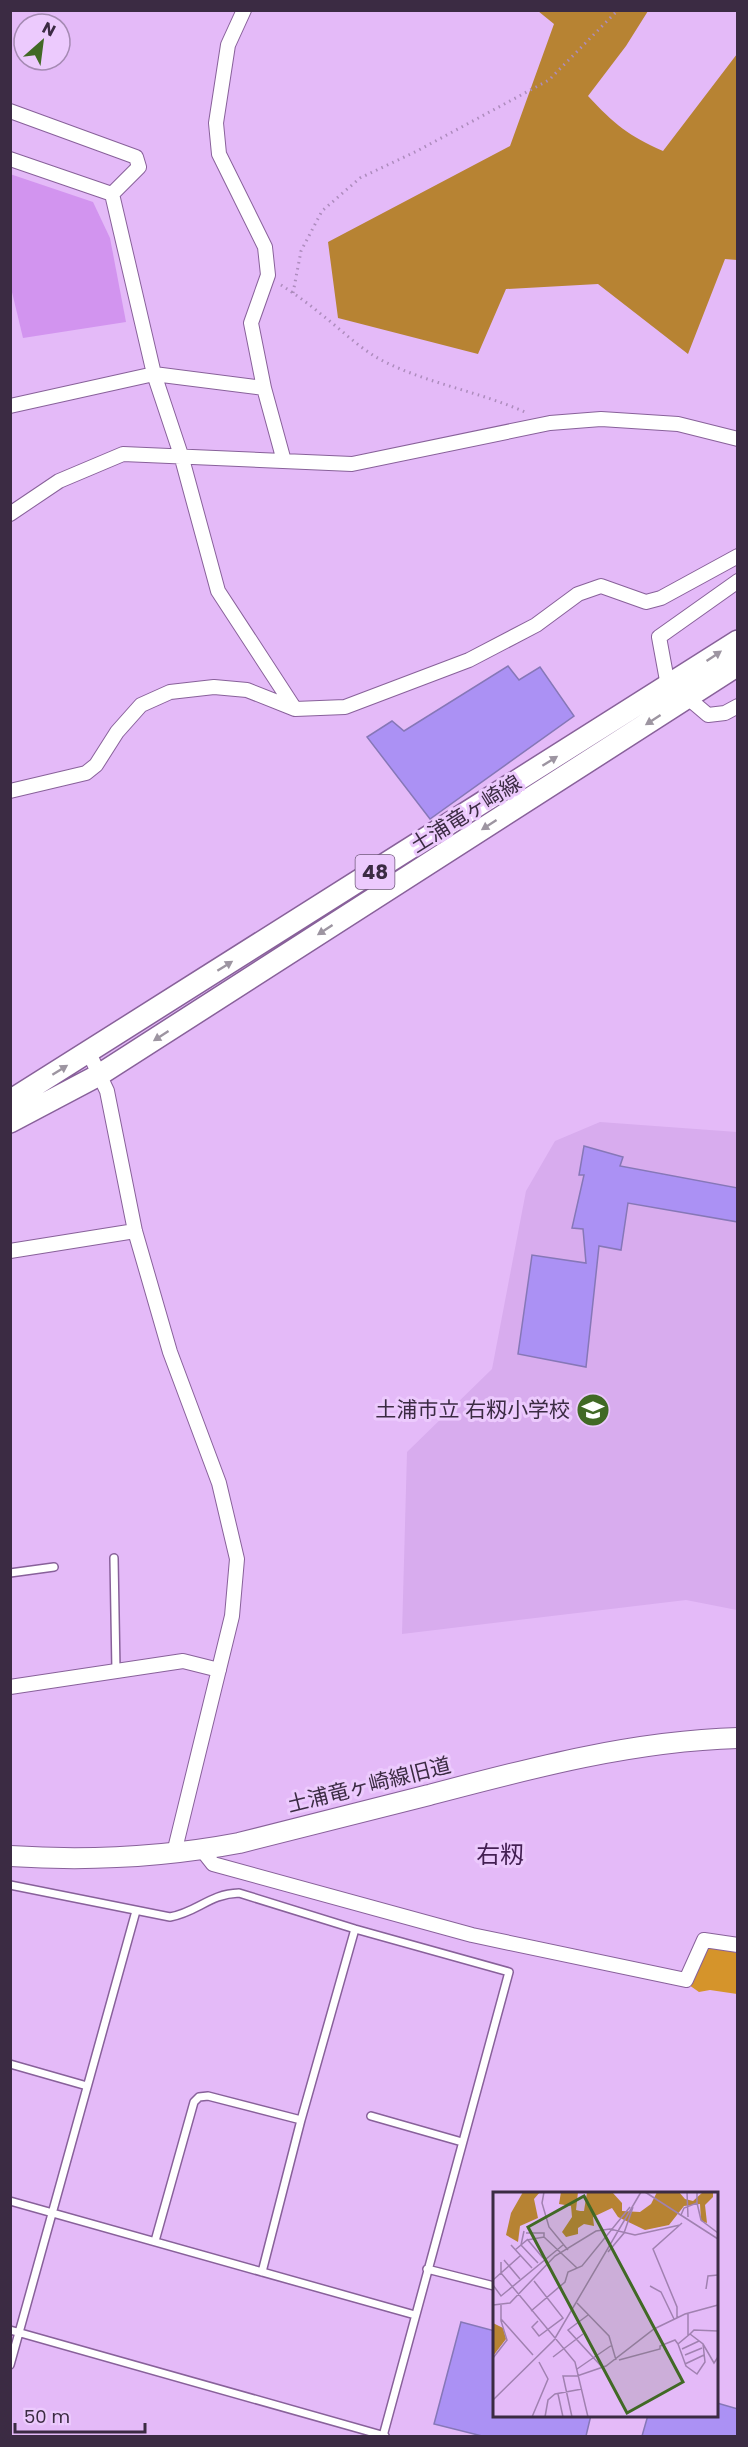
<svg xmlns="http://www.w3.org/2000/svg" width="748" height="2447" font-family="Poppins,'Noto Sans JP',sans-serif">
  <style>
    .built { fill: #d8acee }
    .green { fill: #d5942b }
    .forest { fill: #b78333 }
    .water { fill: #d294ef }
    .building { fill: #ab91f4; stroke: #8677b7; stroke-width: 1.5 }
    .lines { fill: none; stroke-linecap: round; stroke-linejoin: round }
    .lane-casing { stroke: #88619a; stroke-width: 10 }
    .street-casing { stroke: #88619a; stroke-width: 16 }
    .secondary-casing { stroke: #88619a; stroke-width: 22 }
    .primary-casing { stroke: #88619a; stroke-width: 24 }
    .path { stroke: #ad8cbd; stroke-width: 3; stroke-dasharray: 1.5 4.5; stroke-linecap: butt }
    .lane { stroke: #fff; stroke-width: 7 }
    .street { stroke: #fff; stroke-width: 14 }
    .secondary { stroke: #fff; stroke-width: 20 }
    .primary { stroke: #fff; stroke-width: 21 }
    .oneway { fill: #9d95a1 }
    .labels { text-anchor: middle; stroke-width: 6; stroke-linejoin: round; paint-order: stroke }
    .shield { fill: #eccafd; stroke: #705b7b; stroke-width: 1.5 }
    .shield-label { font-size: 20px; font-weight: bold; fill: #3b2b43 }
    .street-label { font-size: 21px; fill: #3b2b43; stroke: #eccafd }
    .poi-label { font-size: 21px; fill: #3b2b43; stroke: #eccafd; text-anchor: end }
    .quarter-label { font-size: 24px; fill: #431f52; stroke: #eccafd }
    .inset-road { fill: none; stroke: #a081b0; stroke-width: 1.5 }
    .view { fill: #416925; fill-opacity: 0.15; stroke: #416925; stroke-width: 3 }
    .inset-edge { fill: none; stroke: #3b2b43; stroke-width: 3 }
  </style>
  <rect width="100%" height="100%" fill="#e4baf8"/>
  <path class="built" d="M600,1122L737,1132V1610L686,1600L402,1634L407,1452L492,1369L526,1191L555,1141Z"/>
  <path class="green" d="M708,1945L737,1953V1994L710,1990L699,1992L689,1985Z"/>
  <path class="forest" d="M538,11H648L626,46L588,96C614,124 629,136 663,151L737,54V260L725,259L688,354L598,284L506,289L478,354L338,318L328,242L510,146L554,24Z"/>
  <path class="water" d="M10,174L93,202L110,238L126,322L23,338L11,288Z"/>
  <path class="building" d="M508,666L519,680L540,667L574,716L430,819L367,737L392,721L404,731Z
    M584,1146L623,1157L620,1166L738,1188V1222L628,1203L621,1250L599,1246L586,1367L518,1354L532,1255L586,1263L583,1229L572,1228L584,1175H579Z
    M461,2322L495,2331V2415H591L586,2436H482L434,2424Z
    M717,2403L738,2409V2436H642L648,2415H717Z"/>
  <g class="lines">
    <defs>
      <path id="lane" d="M114,1558L116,1671
        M10,1573L54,1567
        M10,1885L170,1917C198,1912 209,1894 239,1893L355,1929L509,1972L383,2436
        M10,2064L87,2086
        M371,2116L462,2142
        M10,2201L415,2315
        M155,2241L194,2102L199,2097L208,2096L301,2120
        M427,2269L494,2286
        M262,2272L301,2120L355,1929
        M10,2330L385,2436
        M10,2365L136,1911"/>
      <path id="street" d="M244,10L228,45L216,123L219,154L265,247L268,275L251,323L264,388L284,461
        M10,111L136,157L139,167L112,194
        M10,159L112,194L154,374L181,455L218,591L295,709
        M10,406L154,374L264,388
        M10,514L59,481L123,454L352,464L550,423L601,419L678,424L738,439
        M668,686L659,637L738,581
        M688,698L708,715L725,713L738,706
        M10,791L86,773L96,765L117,732L141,705L170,692L214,687L247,690L295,709L345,707L469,660L536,625L578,594L601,586L646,602L661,598L738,556
        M89,1053L107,1091L135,1231L170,1352L219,1483L237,1559L232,1616L174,1853
        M10,1251L135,1231
        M10,1687L183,1661L219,1670
        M202,1850L213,1864L472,1935L686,1980L704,1940L738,1945"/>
      <path id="secondary" d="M10,1856C86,1861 165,1857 239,1843C303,1827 366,1811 429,1795C531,1768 632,1741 738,1738"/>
      <path id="primary" d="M10,1101L738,641
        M10,1122L99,1075L738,665"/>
    </defs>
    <use href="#lane" class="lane-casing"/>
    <use href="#street" class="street-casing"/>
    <use href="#secondary" class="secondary-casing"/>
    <use href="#primary" class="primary-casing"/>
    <path class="path" d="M281,285C295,294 309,304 322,315C343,331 361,350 385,362C430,384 480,392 525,412
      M293,293L301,251L322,211L360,178L417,151L549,80L618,10"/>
    <use href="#lane" class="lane"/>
    <use href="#street" class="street"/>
    <use href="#secondary" class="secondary"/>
    <use href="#primary" class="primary"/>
  </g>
  <defs><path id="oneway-solid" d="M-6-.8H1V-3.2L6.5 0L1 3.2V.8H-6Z" transform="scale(1.5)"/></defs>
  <g class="oneway">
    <use href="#oneway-solid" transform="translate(714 656) rotate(-34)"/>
    <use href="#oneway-solid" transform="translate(653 720) rotate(147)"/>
    <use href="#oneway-solid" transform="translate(550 761) rotate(-32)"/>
    <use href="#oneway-solid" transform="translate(489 825) rotate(147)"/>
    <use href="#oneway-solid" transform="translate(325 930) rotate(147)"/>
    <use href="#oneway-solid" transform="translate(225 966) rotate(-32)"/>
    <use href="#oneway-solid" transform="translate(161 1036) rotate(147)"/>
    <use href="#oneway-solid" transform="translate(60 1070) rotate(-32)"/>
  </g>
  <defs>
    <symbol id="school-disc" viewBox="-11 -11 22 22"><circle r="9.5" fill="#416925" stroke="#eccafd"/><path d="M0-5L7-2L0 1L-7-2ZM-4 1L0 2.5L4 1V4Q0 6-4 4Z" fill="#fff"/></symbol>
  </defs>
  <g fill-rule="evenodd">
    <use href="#school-disc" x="574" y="1391" width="38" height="38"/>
  </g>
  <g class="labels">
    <rect class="shield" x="355.5" y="855" width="39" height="34" rx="4.5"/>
    <g class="shield-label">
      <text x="375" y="879">48</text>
    </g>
    <g class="street-label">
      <text transform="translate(466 814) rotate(-32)" y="7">土浦竜ヶ崎線</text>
      <text transform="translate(369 1785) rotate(-14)" y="7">土浦竜ヶ崎線旧道</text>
    </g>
    <g class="poi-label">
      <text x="570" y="1417">土浦市立 右籾小学校</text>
    </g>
    <g class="quarter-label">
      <text x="500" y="1863">右籾</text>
    </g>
  </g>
  <g transform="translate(493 2192)">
    <rect width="225" height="225" fill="#e4baf8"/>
    <path d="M30,0H47L41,7L45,26L27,34L25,50L13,43L18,21ZM68,0H85L83,18L87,19H91L94,0H119L129,11V19L147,20L158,12L164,0H186L192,7L200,9L210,0H220V5L212,13L214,31L208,29L207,12L191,14L176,33L152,38L125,25L119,16L100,25L101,34L91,32L85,36V42L73,45L69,40L79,25L78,14L66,12ZM0,131L10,136L13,147L0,164Z" fill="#b78333"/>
    <path class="inset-road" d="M51,0L49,11L56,35L75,58M152,0L225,47M194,0L195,25M204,11L208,28L225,41M188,23L191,16L204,11V0M31,39L28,53L45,71M33,41H51V45M34,47L50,66M18,53L39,76M22,58L34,48L51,45L84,76M115,60L131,41L140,15M11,68L27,87M8,70V81L82,170L95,225M0,88L27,64M41,89L70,126L46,144L39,135L45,129M0,93L8,104L70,53M157,94L168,100L181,127M213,97L215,84L225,83M84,111L116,144L123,168M0,113L17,111L62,64L103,39L117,37L142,43L187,33M38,119L72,90L75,80L89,74L137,15M95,123L75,138L109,175M184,126V115L160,57L189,31M8,127L40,163M197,142L210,152L212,170L204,182L193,174L185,152ZM197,142L201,138L225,139M195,143V121M210,152L221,171L225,165M189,157L206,149M192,163L209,156M60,165L90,142M0,166L14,148L8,129V113M126,168L167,157V154L182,148L185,152M192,172L211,163M84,177L119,153M65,202L70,225M0,208L61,148L148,0M39,225L55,187L46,170M52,225L55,208L62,202L89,197M79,225L70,184H84L113,174L161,137L192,122L225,113"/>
    <path class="view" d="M91,4L190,190L134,221L35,35Z"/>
    <rect width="225" height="225" class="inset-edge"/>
  </g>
  <rect width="748" height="2447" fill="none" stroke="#3b2b43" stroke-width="24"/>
  <g transform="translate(42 42) rotate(28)"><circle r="28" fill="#eccafd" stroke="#a58ab3" stroke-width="1.5"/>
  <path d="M0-4.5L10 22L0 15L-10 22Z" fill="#416925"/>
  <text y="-9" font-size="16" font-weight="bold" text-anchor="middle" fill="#3b2b43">N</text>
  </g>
  <path d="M15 2423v9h130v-9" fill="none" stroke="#3b2b43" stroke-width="3"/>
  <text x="24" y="2423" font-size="18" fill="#3b2b43" stroke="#eccafd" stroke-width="4.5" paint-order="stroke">50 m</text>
</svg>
